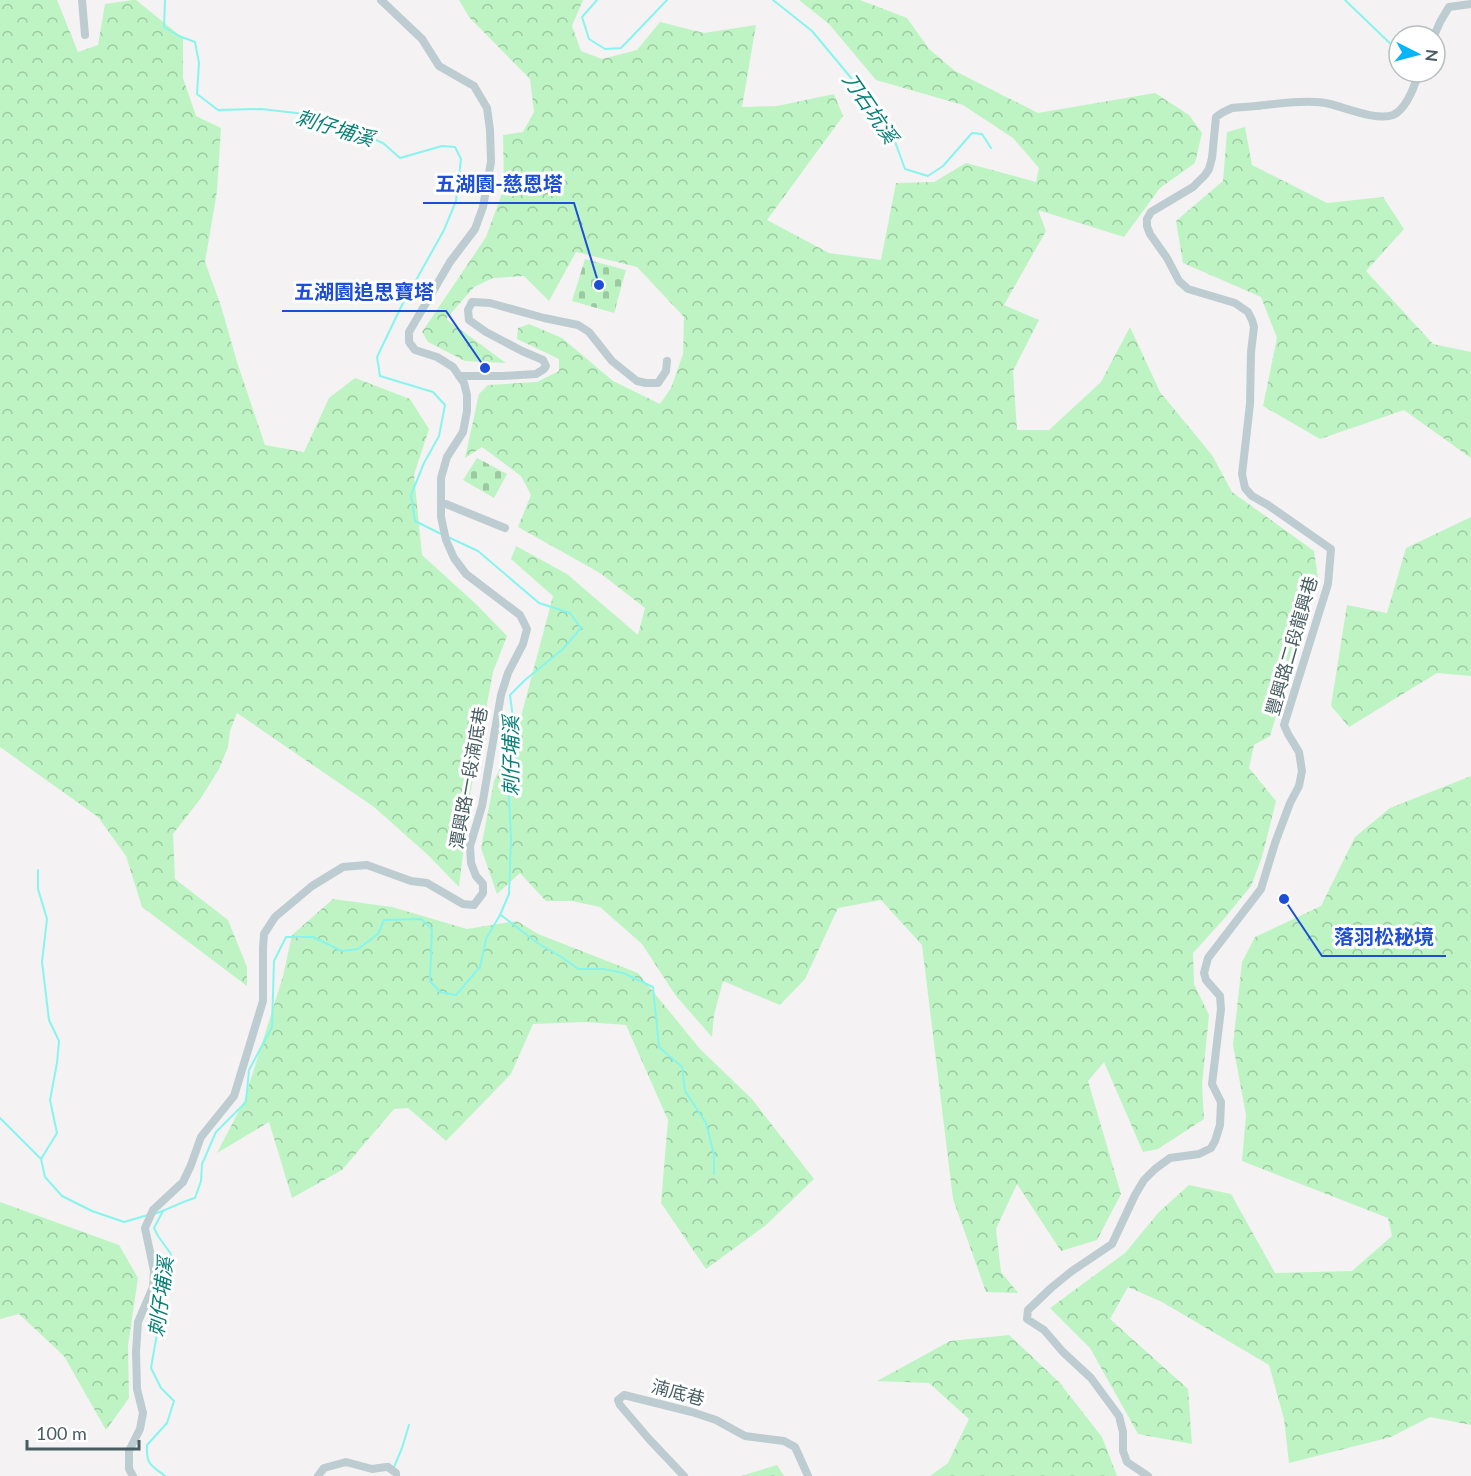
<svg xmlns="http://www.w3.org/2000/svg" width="1471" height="1476" font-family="Lato,'Noto Sans TC',sans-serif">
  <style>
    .forest { fill: url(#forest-crowns) }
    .cemetery { fill: url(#cemetery-stones) }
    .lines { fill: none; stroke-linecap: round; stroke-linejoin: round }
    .stream { stroke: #87f5ed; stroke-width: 2 }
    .minor { stroke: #bcccd0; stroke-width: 8 }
    .labels { text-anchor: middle; stroke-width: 6; stroke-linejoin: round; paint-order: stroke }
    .street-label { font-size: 18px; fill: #475d62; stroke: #fff }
    .water-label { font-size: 20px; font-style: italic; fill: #068077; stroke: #fff }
    .leader { fill: none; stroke: #1d4ed8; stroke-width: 2 }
    .callout-dot { fill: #1d4ed8; stroke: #fff; stroke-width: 2 }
    .callout-label { font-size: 20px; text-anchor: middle; font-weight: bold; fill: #1d4ed8; stroke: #fff; stroke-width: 6; stroke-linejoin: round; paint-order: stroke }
  </style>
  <defs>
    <pattern id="forest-crowns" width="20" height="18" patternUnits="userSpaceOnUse" patternTransform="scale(1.5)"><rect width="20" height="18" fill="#bef4c3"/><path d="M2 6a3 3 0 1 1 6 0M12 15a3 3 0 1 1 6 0" fill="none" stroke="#9cc9a2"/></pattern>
    <pattern id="cemetery-stones" width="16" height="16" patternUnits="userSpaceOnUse" patternTransform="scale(1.5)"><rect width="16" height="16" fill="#bef4c3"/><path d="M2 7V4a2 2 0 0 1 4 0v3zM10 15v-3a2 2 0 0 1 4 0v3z" fill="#9cc9a2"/></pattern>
  </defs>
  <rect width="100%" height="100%" fill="#f4f2f3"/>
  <path class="forest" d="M0,0H57L78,52L98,45L105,4L133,0H136L183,38V78L196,116L221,128L217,191L205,262L221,306L237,362L265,445L304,452L329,398L355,378L410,399L429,429L414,475L422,555L476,604L507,636L493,672L470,795L459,887L428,855L374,807L237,713L230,731L228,747L219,769L201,798L173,834L175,879L228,920L247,967V986L142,907L126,856L98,817L0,747Z
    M459,0H583L572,26L581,51L602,59L637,50L660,22L704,33L756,25L742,107L777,106L834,94L843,116L767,220L829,253L881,260L896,183L934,182L966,163L1036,182L1039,168L1013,138L963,105L876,80L829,24L799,0H860L907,18L929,49L955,71L1038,113L1155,93L1189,115L1202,133L1195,163L1160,188L1124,237L1038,210L1046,231L1004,305L1039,320L1013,371L1017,430H1049L1101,382L1130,327L1160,392L1212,455L1232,492L1314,551L1318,578L1270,736L1254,745L1249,768L1276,801L1262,857L1251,886L1223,920L1193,953L1194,984L1209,1015L1202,1085L1204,1119L1158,1149L1143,1152L1104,1062L1088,1081L1121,1194L1097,1240L1061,1251L1017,1184L996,1229L1001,1272L1018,1293L986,1292L953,1199L922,945L881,900L838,908L805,979L780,1005L723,981L714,1015L712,1037L676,996L642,944L600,907L572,901H546L520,873L497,894L481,848L494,781L518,728L553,596L511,559L516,546L567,574L638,635L645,608L600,573L518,527L531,495L521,476L482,447L465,458L479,394L488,385L537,382L559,371V359L517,339L518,328L529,324L562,338L613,381L660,404L671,388L683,354L684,317L637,267L576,252L549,301L524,276L493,278L474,287L446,319L506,363L465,361L428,342L422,332L486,237L504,188L503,135L523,132L534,112L530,79L469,17Z
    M1245,127L1252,165L1327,203L1383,197L1404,229L1366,271L1433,344L1471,352V458L1404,410L1320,439L1263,406L1277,338L1261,297L1183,263L1176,221L1223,181L1227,132Z
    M1471,517V676L1437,673L1349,727L1331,706L1347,605L1387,613L1406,548Z
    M1471,776V1425L1430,1417L1391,1437L1289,1463L1284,1419L1269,1365L1162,1302L1128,1287L1110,1319L1188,1389L1192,1444L1138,1434L1090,1348L1050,1308L1125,1253L1159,1212L1189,1185L1231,1194L1275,1273L1352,1271L1392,1236L1388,1218L1242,1161L1246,1115L1233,1045L1242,962L1255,937L1321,906L1355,837L1390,808Z
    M333,899L392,907L467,929L517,921L538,934L638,973L700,1049L752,1099L814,1179L766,1225L706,1269L661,1203L668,1120L626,1025L586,1022L533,1024L511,1074L446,1141L408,1108L394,1109L342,1170L292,1198L269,1122L217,1153L244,1101L283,976L292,935Z
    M0,1202L119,1245L138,1278L128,1346L129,1398L106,1430L64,1356L19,1314L0,1319Z
    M1009,1335L1059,1382L1102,1437L1117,1476H930L948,1463L969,1419L929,1383L877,1381L950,1341Z
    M777,1465L784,1476H741Z"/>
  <path class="cemetery" d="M585,259L626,270L614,313L572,301Z
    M477,458L507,474L494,498L463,480Z"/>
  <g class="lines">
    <path class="stream" d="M165,0L164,27L179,36L195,42L199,63L197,94L218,110L261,109L305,114L346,128L383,143L400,158L442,146L455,147L461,159L456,201L444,230L401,307L377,357L380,376L433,392L445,405L439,436L424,463L411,495L415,521L443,535
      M597,0L582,17L589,39L605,49L621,48L667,0
      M773,0L812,31L857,85L879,129L894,139L905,169L928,176L943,166L972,133L982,134L991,148
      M1345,0L1399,52
      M38,870V889L47,919L42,962L49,1020L59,1041L57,1063L50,1100L57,1133L41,1159
      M501,915L536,942L563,958L578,969H604L623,973L653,987L659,1047L682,1067L685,1091L706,1123L714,1155V1174
      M0,1118L41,1159L45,1177L62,1196L92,1211L124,1222L148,1215
      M163,1211L154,1228L158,1236L171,1254L151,1368L161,1388L174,1401L167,1423L147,1445C146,1465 151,1465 165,1476
      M154,1214C168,1210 180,1202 195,1198L201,1181L202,1164L216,1132L246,1102L249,1070L272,1027L274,961L286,937H313L342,951L358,949L378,934L384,920L421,919L432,929L430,981L440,992L456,995L480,967L486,939L500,915L509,894L511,839L509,799L514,726L510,695L525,680L563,649L581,628L570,613L539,603L478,551L448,537
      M394,1467L402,1448L409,1425"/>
    <path class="minor" d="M82,0L85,35
      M1434,36L1440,22L1449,7L1471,4
      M459,376H503L536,374L544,369L546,366L543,360L522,351L486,332L469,320L468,310L472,302L490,303L544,318L578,325L589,332L612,361L637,381L646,383H658L666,371L667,361
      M441,502L505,528
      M388,1467L396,1473V1476
      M133,1476L129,1469V1451L140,1429L143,1413L137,1389L136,1352L138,1322L153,1287L154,1271L145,1228L153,1210L183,1182L191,1165L201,1137L234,1096L263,1001V948L264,934L275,917L312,886L343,867L367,865L411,881L427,883L463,904L474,905L483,893V884L476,876L471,863L470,846L482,806L501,695L508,673L523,644L527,629L520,615L466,574L454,558L446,540L441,517V478L447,457L463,432L467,411V395L464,383L453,367L437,357L415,350L409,342V332L450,262L475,229L483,207L491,162L490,130L487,108L474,86L439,66L422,39L381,0
      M318,1476L324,1468L346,1462L372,1469L386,1467
      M684,1476L649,1439L620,1405L618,1400L624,1395L692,1412L716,1420L745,1436L784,1441L795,1447L808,1476
      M1148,1476L1127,1462L1123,1451V1432L1119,1416L1091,1378L1063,1352L1044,1330L1027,1319L1028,1310L1051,1288L1072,1271L1112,1244L1135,1195L1144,1180L1155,1169L1170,1158L1199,1154L1211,1148L1215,1141L1220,1125L1221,1102L1212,1084L1221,1009L1220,996L1206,980L1204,973L1208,958L1261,889L1275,843L1290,803L1299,786L1302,771L1299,752L1288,734L1284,725L1328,584L1331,549L1268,505L1252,496L1245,488L1242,474L1250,404L1251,352L1254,327L1252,320L1248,312L1235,303L1188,289L1179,281L1167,258L1150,234L1147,226V219L1151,212L1193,187L1205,175L1209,169L1212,158L1216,117C1221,113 1227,110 1232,108C1240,107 1248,107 1256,106C1276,104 1310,99 1330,104C1346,108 1377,121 1393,115C1407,109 1415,85 1419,72"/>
  </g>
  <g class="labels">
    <g class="street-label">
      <text transform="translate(1292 646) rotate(-74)" y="6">豐興路二段龍興巷</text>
      <text transform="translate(469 778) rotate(-80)" y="6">潭興路一段湳底巷</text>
      <text transform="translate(678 1393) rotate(15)" y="6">湳底巷</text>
    </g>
    <g class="water-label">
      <text transform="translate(870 108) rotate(56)" y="7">刀石坑溪</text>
      <text transform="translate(335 128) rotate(17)" y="7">刺仔埔溪</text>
      <text transform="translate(511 756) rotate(-90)" y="7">刺仔埔溪</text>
      <text transform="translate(161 1297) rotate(-83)" y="7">刺仔埔溪</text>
    </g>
  </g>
  <path class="leader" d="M599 285L574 203H423M485 368L446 311H282M1284 899L1322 956H1446"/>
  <g class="callout-dot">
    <circle cx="599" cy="285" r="6"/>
    <circle cx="485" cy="368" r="6"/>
    <circle cx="1284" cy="899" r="6"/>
  </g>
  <g class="callout-label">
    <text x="499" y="191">五湖園-慈恩塔</text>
    <text x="364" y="299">五湖園追思寶塔</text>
    <text x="1384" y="944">落羽松秘境</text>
  </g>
  <g transform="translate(1417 54) rotate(96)"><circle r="28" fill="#ffffff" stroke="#b5bec0" stroke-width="1.5"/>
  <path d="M0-4.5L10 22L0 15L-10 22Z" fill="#08b5f8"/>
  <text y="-9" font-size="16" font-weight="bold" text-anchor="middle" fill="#475d62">N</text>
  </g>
  <path d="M27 1440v9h112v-9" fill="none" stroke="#475d62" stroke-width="3"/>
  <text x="36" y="1440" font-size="18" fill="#475d62" stroke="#ffffff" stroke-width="4.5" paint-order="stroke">100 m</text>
</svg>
